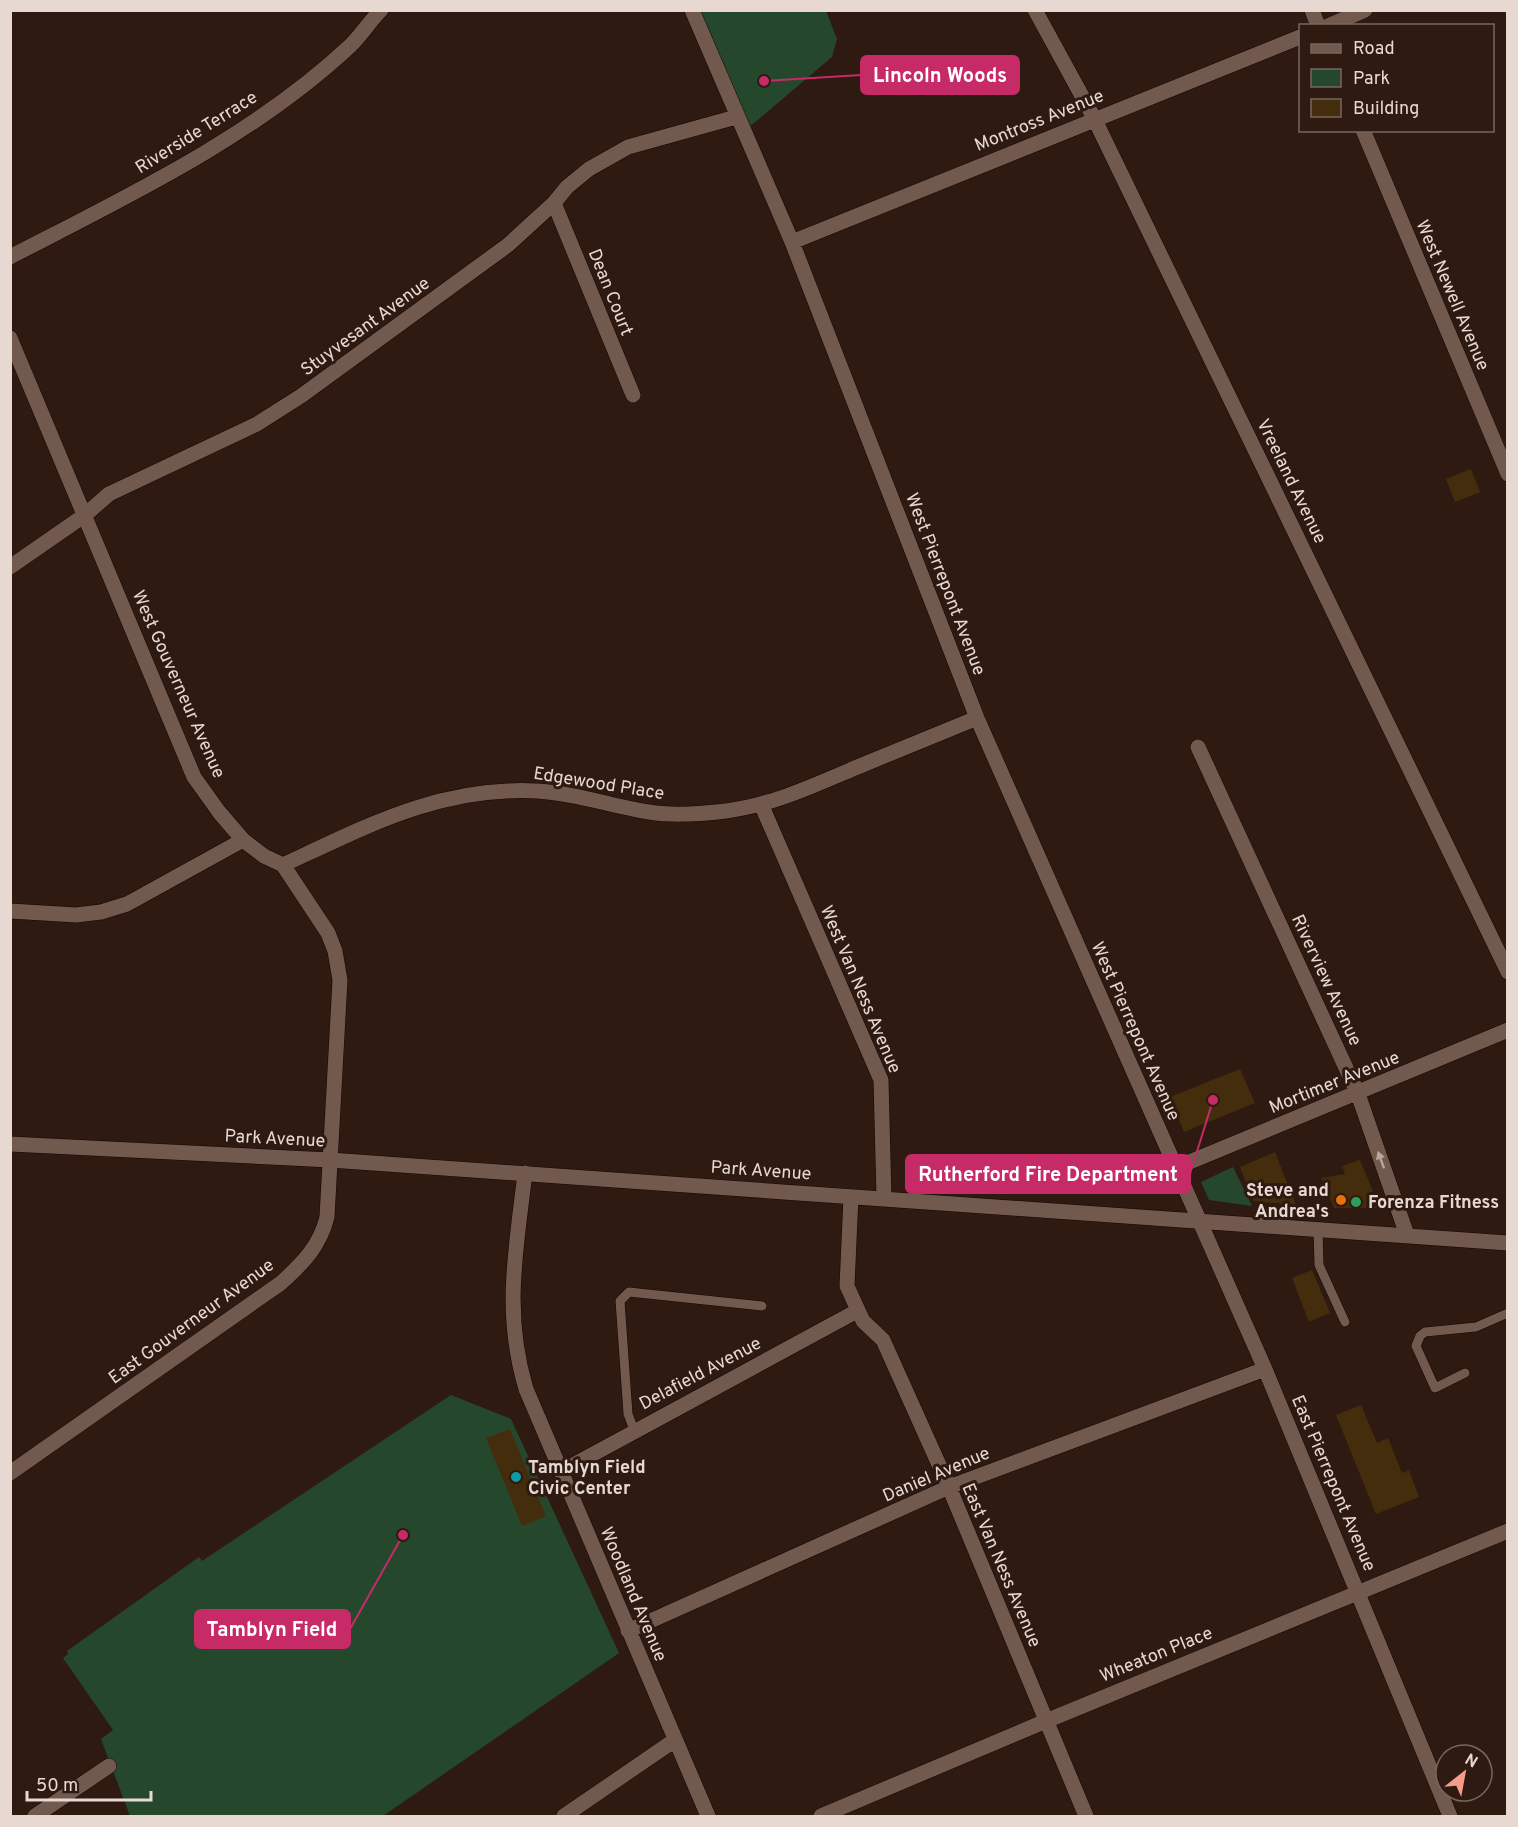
<svg xmlns="http://www.w3.org/2000/svg" width="1518" height="1827" font-family="Overpass,sans-serif">
  <style>
    .green { fill: #25482c }
    .building { fill: #432d0c }
    .lines { fill: none; stroke-linecap: round; stroke-linejoin: round }
    .service-casing { stroke: #150501; stroke-width: 10 }
    .minor-casing { stroke: #150501; stroke-width: 16 }
    .tertiary-casing { stroke: #150501; stroke-width: 16 }
    .service { stroke: #71594e; stroke-width: 9 }
    .minor { stroke: #71594e; stroke-width: 15 }
    .tertiary { stroke: #71594e; stroke-width: 15 }
    .oneway { fill: #b8a59d }
    .food-dot { fill: #e8710a; stroke: #2e1a11; stroke-width: 2 }
    .leisure-dot { fill: #2e9e5b; stroke: #2e1a11; stroke-width: 2 }
    .culture-dot { fill: #0f9aa8; stroke: #2e1a11; stroke-width: 2 }
    .labels { text-anchor: middle; stroke-width: 6; stroke-linejoin: round; paint-order: stroke }
    .street-label { font-size: 18px; fill: #e7d8d2; stroke: #2e1a11 }
    .poi-label { font-size: 18px; font-weight: bold; fill: #e7d8d2; stroke: #2e1a11; text-anchor: start }
    .leader { fill: none; stroke: #c62b67; stroke-width: 2 }
    .callout-dot { fill: #c62b67; stroke: #2e1a11; stroke-width: 2 }
    .callout { fill: #c62b67; stroke: #c62b67; stroke-width: 2 }
    .callout-label { font-size: 20px; text-anchor: middle; font-weight: bold; fill: #fff }
  </style>
  <rect width="100%" height="100%" fill="#2e1a11"/>
  <path class="green" d="M697,11H826L837,39L832,57L747,129Z
    M1233,1167L1252,1206L1209,1200L1201,1182Z
    M451,1395L511,1419L619,1653L383,1816H130L101,1739L113,1730L63,1658L68,1654L67,1651L199,1557L202,1561Z"/>
  <path class="building" d="M1471,469L1480,492L1455,502L1446,479Z
    M1240,1069L1255,1103L1184,1132L1170,1097Z
    M1275,1152L1296,1205L1253,1201L1240,1167Z
    M1360,1160L1380,1208H1334L1321,1178L1345,1174L1342,1166Z
    M1312,1270L1330,1313L1309,1322L1292,1278Z
    M1361,1405L1377,1443L1388,1438L1402,1473L1409,1470L1419,1497L1376,1514L1336,1415Z
    M510,1429L546,1516L522,1526L486,1438Z"/>
  <g class="lines">
    <defs>
      <path id="service" d="M1318,1229L1319,1265L1345,1322
        M1465,1373L1435,1388L1416,1346L1420,1336L1425,1332L1476,1327L1508,1313
        M634,1430L628,1414L620,1301L629,1292L762,1306"/>
      <path id="minor" d="M692,10L792,242L977,718L1265,1369L1450,1816
        M1035,10L1094,118L1508,972
        M1312,10L1318,26
        M1328,26L1365,10
        M1363,130L1508,474
        M554,203L633,395
        M792,242L1300,37
        M10,257C128,196 253,137 351,45C362,34 370,21 381,10
        M10,338L194,777L219,812L243,840L264,856L283,865L328,933L335,951L340,980L327,1217C320,1246 303,1263 281,1283L10,1473
        M10,567L85,515L109,494L257,424L301,396L508,245L554,203L567,187L589,169L628,147L736,117
        M1198,747L1358,1094L1407,1235
        M761,804L881,1080L884,1198
        M283,865C367,826 441,786 537,791C575,793 611,806 649,812C673,816 701,814 726,811C772,805 813,786 855,768C896,751 936,735 977,718
        M10,911L76,915L101,912L127,904L243,840
        M1175,1168L1508,1030
        M525,1173C516,1251 503,1312 526,1389L708,1816
        M851,1197L847,1286L863,1321L883,1340L949,1487L1086,1816
        M562,1471L857,1311
        M628,1631L949,1487L1265,1369
        M35,1816L109,1766
        M564,1816L675,1740
        M821,1816L1046,1721L1508,1531"/>
      <path id="tertiary" d="M10,1144L330,1160L1508,1243"/>
    </defs>
    <use href="#service" class="service-casing"/>
    <use href="#minor" class="minor-casing"/>
    <use href="#tertiary" class="tertiary-casing"/>
    <use href="#service" class="service"/>
    <use href="#minor" class="minor"/>
    <use href="#tertiary" class="tertiary"/>
  </g>
  <defs><path id="oneway-solid" d="M-6-.8H1V-3.2L6.5 0L1 3.2V.8H-6Z" transform="scale(1.5)"/></defs>
  <use class="oneway" href="#oneway-solid" transform="translate(1381 1160) rotate(-110)"/>
  <circle class="food-dot" cx="1341" cy="1200" r="6"/>
  <circle class="leisure-dot" cx="1356" cy="1202" r="6"/>
  <circle class="culture-dot" cx="516" cy="1477" r="6"/>
  <g class="labels">
    <g class="street-label">
      <text transform="translate(1039 120) rotate(-22)" y="6">Montross Avenue</text>
      <text transform="translate(196 132) rotate(-32)" y="6">Riverside Terrace</text>
      <text transform="translate(611 292) rotate(68)" y="6">Dean Court</text>
      <text transform="translate(1453 295) rotate(67)" y="6">West Newell Avenue</text>
      <text transform="translate(365 326) rotate(-36)" y="6">Stuyvesant Avenue</text>
      <text transform="translate(1292 481) rotate(64)" y="6">Vreeland Avenue</text>
      <text transform="translate(946 584) rotate(69)" y="6">West Pierrepont Avenue</text>
      <text transform="translate(179 684) rotate(66)" y="6">West Gouverneur Avenue</text>
      <text transform="translate(599 783) rotate(9)" y="6">Edgewood Place</text>
      <text transform="translate(1327 980) rotate(65)" y="6">Riverview Avenue</text>
      <text transform="translate(861 989) rotate(67)" y="6">West Van Ness Avenue</text>
      <text transform="translate(1136 1031) rotate(66)" y="6">West Pierrepont Avenue</text>
      <text transform="translate(1334 1082) rotate(-22)" y="6">Mortimer Avenue</text>
      <text transform="translate(275 1138) rotate(3)" y="6">Park Avenue</text>
      <text transform="translate(761 1170) rotate(4)" y="6">Park Avenue</text>
      <text transform="translate(191 1321) rotate(-36)" y="6">East Gouverneur Avenue</text>
      <text transform="translate(700 1373) rotate(-28)" y="6">Delafield Avenue</text>
      <text transform="translate(936 1474) rotate(-23)" y="6">Daniel Avenue</text>
      <text transform="translate(1334 1483) rotate(67)" y="6">East Pierrepont Avenue</text>
      <text transform="translate(1002 1565) rotate(67)" y="6">East Van Ness Avenue</text>
      <text transform="translate(634 1594) rotate(67)" y="6">Woodland Avenue</text>
      <text transform="translate(1156 1654) rotate(-22)" y="6">Wheaton Place</text>
    </g>
    <g class="poi-label">
      <text x="1329" y="1196" text-anchor="end">Steve and<tspan x="1329" dy="21">Andrea's</tspan></text>
      <text x="1368" y="1208">Forenza Fitness</text>
      <text x="528" y="1473">Tamblyn Field<tspan x="528" dy="21">Civic Center</tspan></text>
    </g>
  </g>
  <path class="leader" d="M764 81L861 75M1213 1100L1190 1174M403 1535L350 1629"/>
  <g class="callout-dot">
    <circle cx="764" cy="81" r="6"/>
    <circle cx="1213" cy="1100" r="6"/>
    <circle cx="403" cy="1535" r="6"/>
  </g>
  <g class="callout">
    <rect x="861" y="56" width="158" height="38" rx="6"/>
    <rect x="906" y="1155" width="284" height="38" rx="6"/>
    <rect x="195" y="1610" width="155" height="38" rx="6"/>
  </g>
  <g class="callout-label">
    <text x="940" y="82">Lincoln Woods</text>
    <text x="1048" y="1181">Rutherford Fire Department</text>
    <text x="272" y="1636">Tamblyn Field</text>
  </g>
  <rect width="1518" height="1827" fill="none" stroke="#e7d8d2" stroke-width="24"/>
  <rect x="1299" y="24" width="195" height="108" fill="#2e1a11" stroke="#78665e" stroke-width="1.5"/>
  <rect x="1311" y="44" width="30" height="9" fill="#71594e" stroke="#78665e" stroke-width="1.5"/>
  <text x="1353" y="54" font-size="18" fill="#e7d8d2">Road</text>
  <rect x="1311" y="69" width="30" height="18" fill="#25482c" stroke="#78665e" stroke-width="1.5"/>
  <text x="1353" y="84" font-size="18" fill="#e7d8d2">Park</text>
  <rect x="1311" y="99" width="30" height="18" fill="#432d0c" stroke="#78665e" stroke-width="1.5"/>
  <text x="1353" y="114" font-size="18" fill="#e7d8d2">Building</text>
  <g transform="translate(1464 1773) rotate(31)"><circle r="28" fill="#2e1a11" stroke="#78665e" stroke-width="1.5"/>
  <path d="M0-4.5L10 22L0 15L-10 22Z" fill="#f49d8b"/>
  <text y="-9" font-size="16" font-weight="bold" text-anchor="middle" fill="#e7d8d2">N</text>
  </g>
  <path d="M27 1791v9h124v-9" fill="none" stroke="#e7d8d2" stroke-width="3"/>
  <text x="36" y="1791" font-size="18" fill="#e7d8d2" stroke="#2e1a11" stroke-width="4.5" paint-order="stroke">50 m</text>
</svg>
